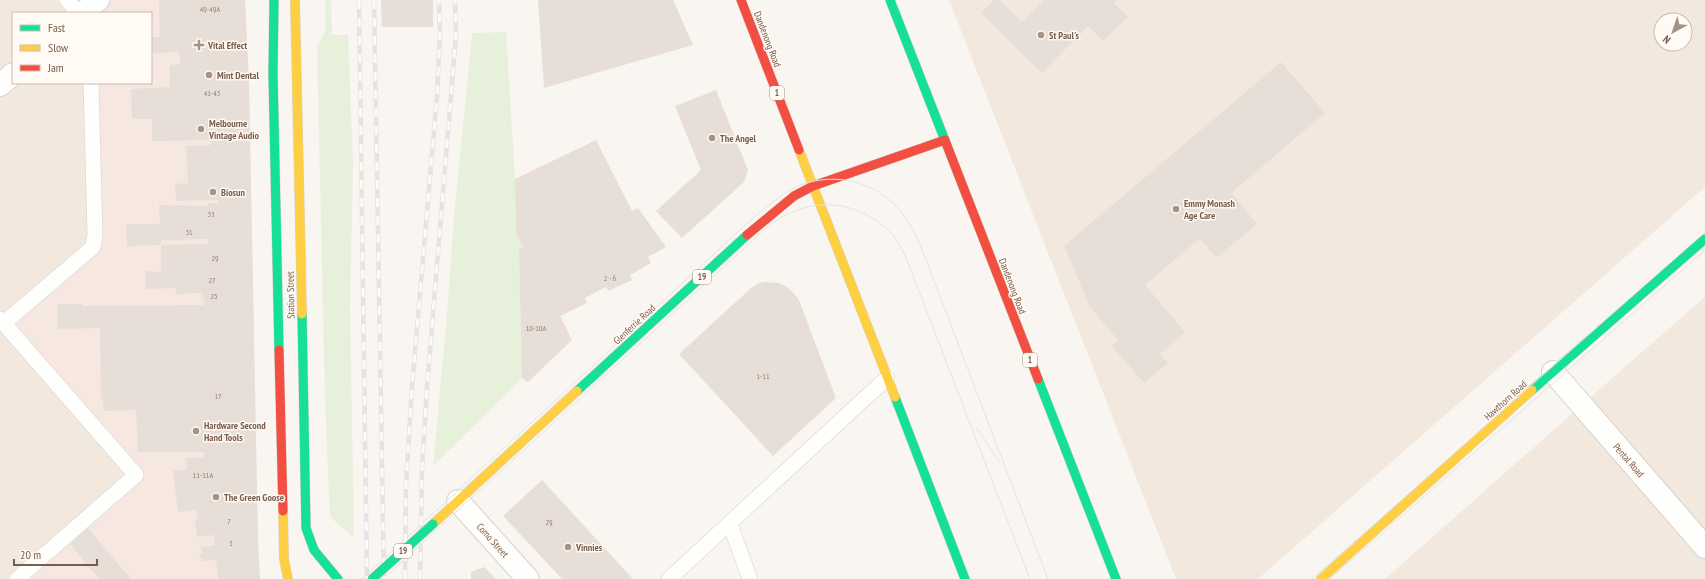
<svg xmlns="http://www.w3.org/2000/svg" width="1705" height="579" font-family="'PT Sans Narrow',sans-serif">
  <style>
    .residential { fill: #f2e8de; fill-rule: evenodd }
    .commercial { fill: #f6e8e1 }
    .green { fill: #e7f0db }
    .building { fill: #e6ded7 }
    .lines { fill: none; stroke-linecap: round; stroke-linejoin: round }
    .lane-casing { stroke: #d7d1cb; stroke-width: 16 }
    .street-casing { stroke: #d7d1cb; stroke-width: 24 }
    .fast-casing { stroke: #d9d2cb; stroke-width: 10 }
    .slow-casing { stroke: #d9d2cb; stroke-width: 10 }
    .jam-casing { stroke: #d9d2cb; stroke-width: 10 }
    .lane { stroke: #fefefd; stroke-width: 15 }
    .street { stroke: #fefefd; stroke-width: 22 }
    .fast { stroke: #16e098; stroke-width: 9 }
    .slow { stroke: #ffcf43; stroke-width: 9 }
    .jam { stroke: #f24e42; stroke-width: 9 }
    .tram { stroke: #e6e3e7; stroke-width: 1 }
    .rail-casing { stroke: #e6e3e7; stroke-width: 4.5 }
    .rail { stroke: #fffaf3; stroke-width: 3; stroke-dasharray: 9; stroke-linecap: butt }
    .fast-bridge-casing { stroke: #dad1cc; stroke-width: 10; stroke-linecap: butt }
    .fast-bridge { stroke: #16e098; stroke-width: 9 }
    .poi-dot { fill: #a69286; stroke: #fffaf3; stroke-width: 1.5 }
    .labels { text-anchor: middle; stroke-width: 3; stroke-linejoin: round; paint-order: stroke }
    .number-label { font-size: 8px; fill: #977e72 }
    .shield { fill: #fffaf3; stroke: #a28b7f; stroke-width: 1 }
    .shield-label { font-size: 9px; font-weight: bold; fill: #7a5c4d }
    .poi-label { font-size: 10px; font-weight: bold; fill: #7a5c4d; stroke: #fffaf3; text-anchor: start }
    .street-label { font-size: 10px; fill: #7a5c4d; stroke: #fffaf3 }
  </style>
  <rect width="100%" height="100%" fill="#f9f5f0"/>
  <path class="residential" d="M0,0H57L69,13H13V83H96L100,250L12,323L144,478L27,579H0Z
    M949,0H1705V187L1258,579H1176ZM1661,20H1685V44H1661Z
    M1705,297V579H1385L1609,381Z"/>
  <path class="commercial" d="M57,0H245L249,85L258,542L260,579H32L30,576L144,478L12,323L100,250L96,83H151V13H69Z"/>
  <path class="green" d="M325,0H331L332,35H348L353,165L350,305L354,538L330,517L325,397L317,47L326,30Z
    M506,32L515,179L516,233L523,247L519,250L522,378L433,466L446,328L454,218L472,33Z"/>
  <path class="building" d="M159,0H245L249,85L258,542L260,579H218L216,560L203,561L199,556L202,554L201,547L215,545L214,535L197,537L195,521L198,520L196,510L178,512L173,471L187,469L186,458L204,457V452H138L136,410L104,411L103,399H101L100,328L58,329L57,304H82V306L204,305V298H202L201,293L176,294V288L146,289L145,271L161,272V245L209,244L208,239L161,240V245L127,246L126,224H160L159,205L208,206L207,203H219L218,200L176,201L175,184L188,183L186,146L211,145V140L152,141V119H132L131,89L170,87V65L180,64L179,52L151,53V37H160Z
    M381,0H433V27H382Z
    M538,0H673L693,45L544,88Z
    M994,0H1000L1022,22L1044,0H1117L1114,3L1128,17L1103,41L1088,26L1042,73L981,13Z
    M1281,62L1325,113L1231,193L1257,224L1216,258L1200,238L1145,285L1185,332L1160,354L1168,363L1144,383L1112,346L1118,340L1090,307L1064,246Z
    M716,90L748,170L744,182L682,238L656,211L701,170L675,106Z
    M596,140L632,211L638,208L666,247L648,257L651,263L630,275L632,280L608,291L606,287L585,298L587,303L560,316L572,340L528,382L522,378L519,249L523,247L516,233L515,179Z
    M764,282L779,283L785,286L791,290L799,300L836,398L773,456L679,354L751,288L757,284Z
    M542,480L633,579H562L503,516Z
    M88,528L131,579H99L70,544Z
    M484,567L496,579H471V572Z"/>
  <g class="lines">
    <defs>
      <path id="lane" d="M67,0L78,13
        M0,319L136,475L17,579
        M4,323L93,247L95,235L91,83
        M730,524L750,579
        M669,579L887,378"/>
      <path id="street" d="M83,13L98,0
        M0,85L13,74
        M1553,372L1705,547
        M458,501L528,579"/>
      <path id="fast" d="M274,0L273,74L279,350
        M890,0L946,143
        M302,314L306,528L314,550L338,579
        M1038,379L1116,579
        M1532,390L1705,239
        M577,391L747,235
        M895,397L965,579"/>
      <path id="slow" d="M295,0L302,314
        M799,150L895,397
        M283,511L284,559L288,579
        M433,524L577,391
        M1321,579L1532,390"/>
      <path id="jam" d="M741,0L799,150
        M946,143L1038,379
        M747,235L794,196L813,186L945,140
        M279,350L283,511"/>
    </defs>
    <use href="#lane" class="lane-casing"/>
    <use href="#street" class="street-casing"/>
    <use href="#fast" class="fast-casing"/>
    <use href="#slow" class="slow-casing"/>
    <use href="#jam" class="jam-casing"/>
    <use href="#lane" class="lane"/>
    <use href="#street" class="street"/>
    <use href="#fast" class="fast"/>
    <use href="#slow" class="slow"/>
    <use href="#jam" class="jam"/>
    <path class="tram" d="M976,427L1000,463
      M362,579L752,219C766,207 780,195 796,187C829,172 870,179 895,205C906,216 913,230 920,244L1048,579
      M383,579L765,229C804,196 854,196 891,233C900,242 905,256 910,268L1030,579
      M1312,579L1705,232
      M1330,579L1705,250"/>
    <defs>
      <path id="rail" d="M359,0L367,579
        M374,0L384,579
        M405,579L406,484L412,387L437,96L440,34L439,0
        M420,579L422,468L427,387L456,34L455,0"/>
    </defs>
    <use href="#rail" class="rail-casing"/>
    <use href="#rail" class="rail"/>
    <defs>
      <path id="fast-bridge" d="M372,579L433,524"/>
    </defs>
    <use href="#fast-bridge" class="fast-bridge-casing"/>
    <use href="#fast-bridge" class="fast-bridge"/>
  </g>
  <g class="poi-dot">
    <circle cx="1041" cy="35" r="4"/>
    <path d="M197 39h4v4h4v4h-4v4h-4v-4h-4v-4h4z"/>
    <circle cx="209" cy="75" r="4"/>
    <circle cx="201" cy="129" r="4"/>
    <circle cx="712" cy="138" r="4"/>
    <circle cx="213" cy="192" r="4"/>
    <circle cx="1176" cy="209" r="4"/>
    <circle cx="196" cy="431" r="4"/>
    <circle cx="216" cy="497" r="4"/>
    <circle cx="568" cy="547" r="4"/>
  </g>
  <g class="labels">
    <g class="number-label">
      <text x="210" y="12">49-49A</text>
      <text x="212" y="96">41-43</text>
      <text x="211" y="217">33</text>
      <text x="189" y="235">31</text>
      <text x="215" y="261">29</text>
      <text x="610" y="281">2 - 6</text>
      <text x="212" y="283">27</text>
      <text x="214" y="299">25</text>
      <text x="536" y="331">10-10A</text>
      <text x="763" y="379">1-11</text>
      <text x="218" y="399">17</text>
      <text x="203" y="478">11-11A</text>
      <text x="229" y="524">7</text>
      <text x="549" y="525">29</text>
      <text x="231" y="546">5</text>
    </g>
    <g class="shield">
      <rect x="770" y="86" width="14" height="14" rx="3"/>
      <rect x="693" y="270" width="18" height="14" rx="3"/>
      <rect x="1023" y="353" width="14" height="14" rx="3"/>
      <rect x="394" y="544" width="18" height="14" rx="3"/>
    </g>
    <g class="shield-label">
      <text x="777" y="96">1</text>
      <text x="702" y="280">19</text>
      <text x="1030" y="363">1</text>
      <text x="403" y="554">19</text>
    </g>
    <g class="poi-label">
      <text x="1049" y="39">St Paul's</text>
      <text x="208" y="49">Vital Effect</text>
      <text x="217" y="79">Mint Dental</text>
      <text x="209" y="127">Melbourne<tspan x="209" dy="12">Vintage Audio</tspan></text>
      <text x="720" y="142">The Angel</text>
      <text x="221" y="196">Biosun</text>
      <text x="1184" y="207">Emmy Monash<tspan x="1184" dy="12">Age Care</tspan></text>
      <text x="204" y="429">Hardware Second<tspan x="204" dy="12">Hand Tools</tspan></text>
      <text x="224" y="501">The Green Goose</text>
      <text x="576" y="551">Vinnies</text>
    </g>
    <g class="street-label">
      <text transform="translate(768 39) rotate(69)" y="4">Dandenong Road</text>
      <text transform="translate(1013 286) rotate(69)" y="4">Dandenong Road</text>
      <text transform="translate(290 295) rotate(-91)" y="4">Station Street</text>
      <text transform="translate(634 324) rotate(-43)" y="4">Glenferrie Road</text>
      <text transform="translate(1505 400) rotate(-42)" y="4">Hawthorn Road</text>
      <text transform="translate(1629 460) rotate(49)" y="4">Pental Road</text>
      <text transform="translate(493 540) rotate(48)" y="4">Como Street</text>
    </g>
  </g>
  <rect x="12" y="12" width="140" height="72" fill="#fffaf3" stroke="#cabbb1"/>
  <rect x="20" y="25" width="20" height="6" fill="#16e098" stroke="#cabbb1"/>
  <text x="48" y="32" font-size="12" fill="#7a5c4d">Fast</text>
  <rect x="20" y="45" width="20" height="6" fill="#ffcf43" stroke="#cabbb1"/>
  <text x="48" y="52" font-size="12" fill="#7a5c4d">Slow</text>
  <rect x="20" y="65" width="20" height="6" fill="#f24e42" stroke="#cabbb1"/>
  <text x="48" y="72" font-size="12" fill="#7a5c4d">Jam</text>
  <g transform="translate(1673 32) rotate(220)"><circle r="19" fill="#fffaf3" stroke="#cabbb1"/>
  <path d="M0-3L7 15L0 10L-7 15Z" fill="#a69286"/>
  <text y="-6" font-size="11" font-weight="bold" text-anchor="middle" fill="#7a5c4d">N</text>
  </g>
  <path d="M14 559v6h83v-6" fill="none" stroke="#7a5c4d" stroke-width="2"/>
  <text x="20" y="559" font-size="12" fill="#7a5c4d" stroke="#fffaf3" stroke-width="3" paint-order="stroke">20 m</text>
</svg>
